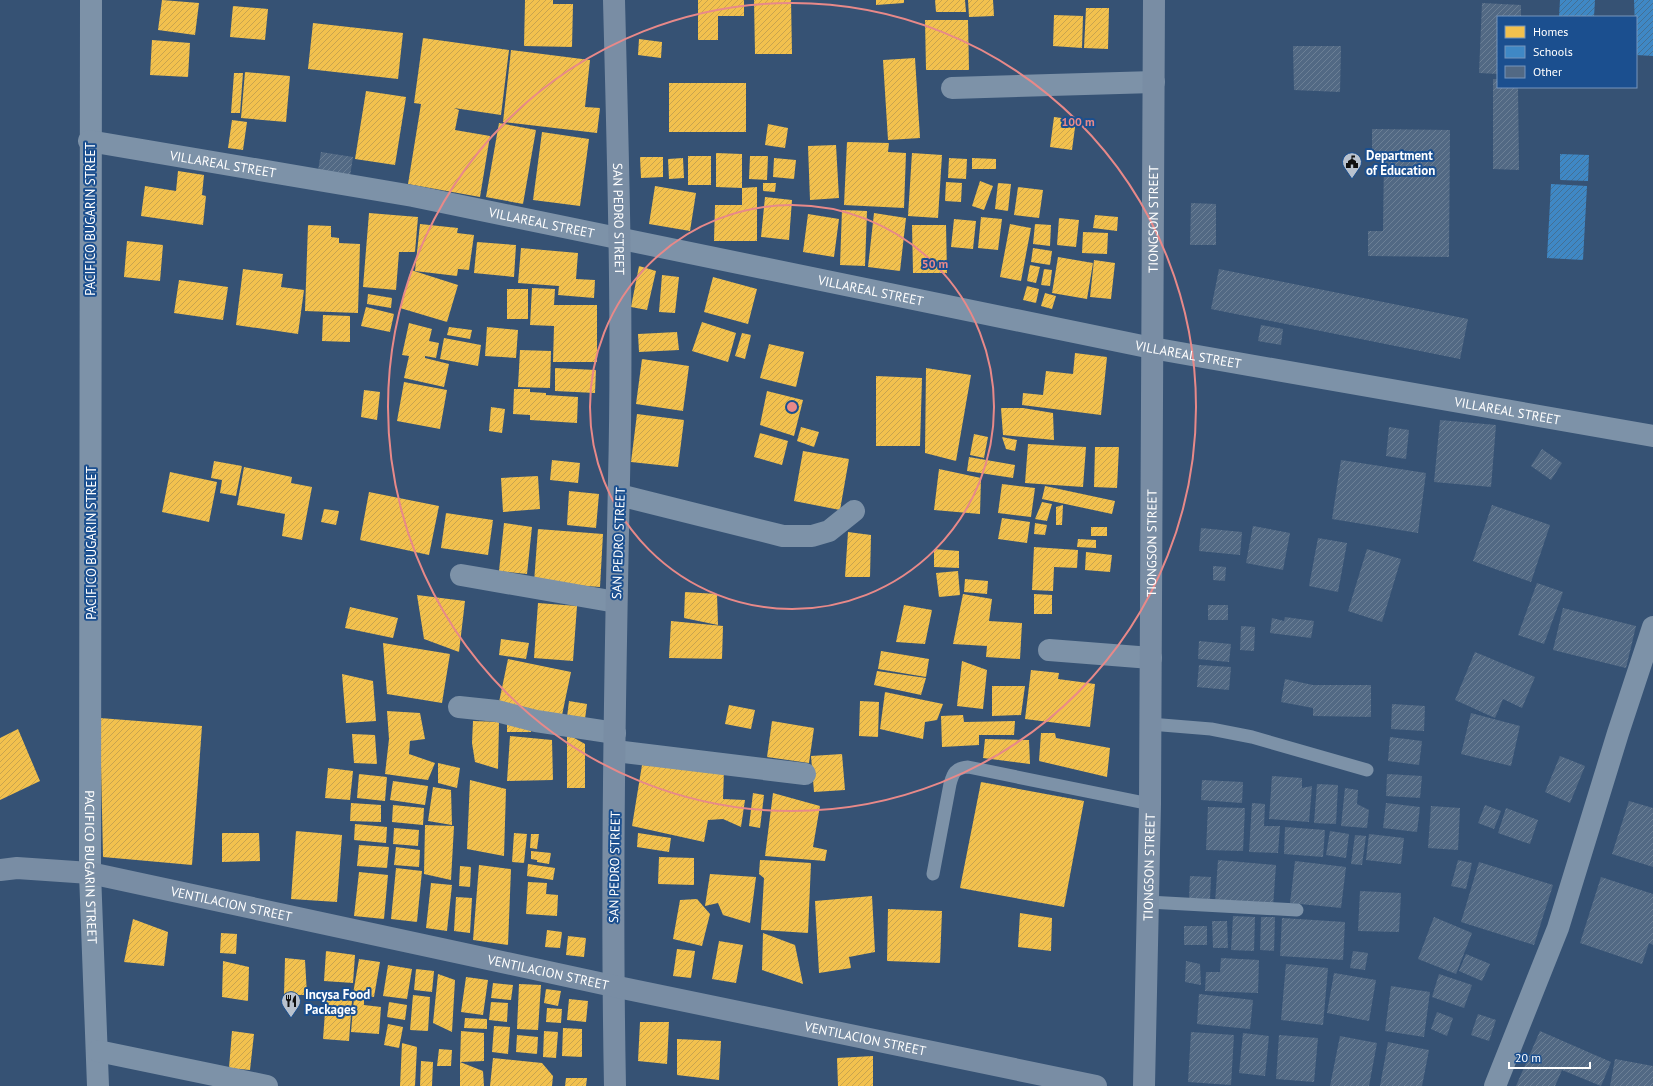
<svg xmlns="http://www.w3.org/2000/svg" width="1653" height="1086" font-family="'PT Sans',sans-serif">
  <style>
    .homes { fill: url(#homes-hatch) }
    .schools { fill: url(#schools-hatch) }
    .building { fill: url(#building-hatch) }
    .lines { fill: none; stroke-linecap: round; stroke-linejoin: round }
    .lane { stroke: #7d92a8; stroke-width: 13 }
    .street { stroke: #7d92a8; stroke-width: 22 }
    .secondary { stroke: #798da4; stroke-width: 22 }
    .ring { fill: none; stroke: #e88989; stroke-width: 2 }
    .labels { text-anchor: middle; stroke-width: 4; stroke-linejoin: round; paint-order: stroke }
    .poi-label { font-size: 13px; font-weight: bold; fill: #fff; stroke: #1b4f8f; text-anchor: start }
    .street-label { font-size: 13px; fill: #fff; stroke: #1b4f8f }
    .centre { fill: #e88989; stroke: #1b4f8f; stroke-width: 2 }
    .ring-label { font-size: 12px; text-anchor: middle; font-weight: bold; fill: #e88989; stroke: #1b4f8f; stroke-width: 4; stroke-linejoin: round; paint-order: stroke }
  </style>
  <defs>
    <pattern id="homes-hatch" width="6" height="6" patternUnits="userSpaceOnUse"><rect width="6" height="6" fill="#f2c14e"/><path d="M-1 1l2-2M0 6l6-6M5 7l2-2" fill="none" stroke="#c8a44e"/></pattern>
    <pattern id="schools-hatch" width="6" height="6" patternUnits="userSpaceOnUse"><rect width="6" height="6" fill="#3f88c5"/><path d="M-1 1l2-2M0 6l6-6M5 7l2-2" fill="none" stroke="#447095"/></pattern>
    <pattern id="building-hatch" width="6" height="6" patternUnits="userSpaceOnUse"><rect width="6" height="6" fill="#526984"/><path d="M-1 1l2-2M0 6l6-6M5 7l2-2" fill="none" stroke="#6c8096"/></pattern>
  </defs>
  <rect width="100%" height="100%" fill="#365274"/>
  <path class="homes" d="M162,0L199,3L195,35L158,30Z
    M525,0H553V4H573L572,47L524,46Z
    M698,0H744V16H718V40H698Z
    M754,0H791L792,54H755Z
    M876,0H904V3L876,5Z
    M935,0H965L966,12H936Z
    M968,0H993L994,16L969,17Z
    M233,6L268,9L265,40L230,37Z
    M1086,8H1109L1108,49L1084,48Z
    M1054,15L1083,16L1082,48L1053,46Z
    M925,20H968L969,70H926Z
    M313,23L403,33L398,79L308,69Z
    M423,38L509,50L501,115L454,108L459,110L455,130L490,136L480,197L408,184L421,104L414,103Z
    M639,39L662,42L661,58L638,55Z
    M152,40L190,43L188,77L150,75Z
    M511,50L590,60L585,107L600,108L597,133L503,122Z
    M915,58L920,138L888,140L883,60Z
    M245,72L290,76L286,122L241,118Z
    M234,73H243L240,113H231Z
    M669,83H746V132H669Z
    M366,91L406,97L395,165L355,159Z
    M1054,117L1076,120L1072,150L1050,147Z
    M232,120L247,122L243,150L228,148Z
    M499,123L536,130L523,204L486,197Z
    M768,124L788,128L785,148L765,145Z
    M542,132L589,139L580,206L533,200Z
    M847,142L889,143L888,152L906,153L904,208L844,205Z
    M836,145L839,198L810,200L808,146Z
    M716,153L742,154V188L716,187Z
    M912,153L942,155L938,218L908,216Z
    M688,156H711V185H688Z
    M750,156H768L767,180L749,179Z
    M640,157H663V177L641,178Z
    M683,158L684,178L669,179L668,159Z
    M774,158L796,160L794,179L773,177Z
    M949,158L967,159L966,179L948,178Z
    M972,158L996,159V169H972Z
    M178,171L204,175L202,195L206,196L203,225L141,216L145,186L176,191Z
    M980,181L993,186L984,210L972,206Z
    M946,182L962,183L961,202L945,201Z
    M763,183H776L775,192L763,191Z
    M998,183L1011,184L1008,211L995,209Z
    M655,186L696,193L690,231L649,224Z
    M757,187V241H714L715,205H742V188Z
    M1018,187L1043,190L1039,218L1014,215Z
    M765,197L792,200L789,240L761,237Z
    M842,210L867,211L865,266L840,265Z
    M369,213L418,217L415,252H399L396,290L363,287Z
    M874,213L906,218L900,271L868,267Z
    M808,214L839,219L834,257L803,252Z
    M1095,215L1118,217L1117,231L1093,228Z
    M981,217L1002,219L998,250L978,248Z
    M1059,218L1079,220L1076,247L1057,245Z
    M954,219L976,221L973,249L951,247Z
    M420,224L458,228L457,233L474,235L469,270L458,269L457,276L415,271Z
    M1010,224L1031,228L1021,281L1000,277Z
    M1035,224L1051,225L1050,246L1033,244Z
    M308,225L331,226V237L339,238V243L360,244L358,313L305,311Z
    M912,225H946L947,273H913Z
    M1083,232L1108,233L1107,254L1082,253Z
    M127,241L163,245L160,281L124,277Z
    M477,242L516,245L514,277L474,273Z
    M521,248L578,253L576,279L595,280L594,298L558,295L559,286L518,283Z
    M1033,248L1052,251L1050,265L1031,262Z
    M1058,257L1093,263L1087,299L1052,293Z
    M1094,260L1115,263L1111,299L1090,297Z
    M1030,265L1040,267L1036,283L1027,281Z
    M639,266L656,271L647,310L631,307Z
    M243,269L283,274L281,287L304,290L298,334L236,325Z
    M1044,269L1052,270L1050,286L1041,285Z
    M411,270L458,285L447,322L400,308Z
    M662,275L679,277L675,313L659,312Z
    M713,277L757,289L748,324L704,312Z
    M179,280L228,287L223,320L174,313Z
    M1027,286L1039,289L1036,303L1023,300Z
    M532,288L555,289L554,305H597V362H553L554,326L530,325Z
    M507,289H528V319H507Z
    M1045,293L1056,296L1052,309L1041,306Z
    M368,294L392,298L391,308L367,304Z
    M366,307L394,314L390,332L361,326Z
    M323,315L350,316V342L322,341Z
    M702,322L736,333L728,362L692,351Z
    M409,323L432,329L429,341L439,343L436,358L425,356V358L449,364L444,387L404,378L409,356L402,355Z
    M449,327L472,330L470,339L447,335Z
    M487,327L518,330L516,358L485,356Z
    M677,332L679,350L639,352L638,334Z
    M742,333L751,335L745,359L735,356Z
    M444,338L481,345L478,366L440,359Z
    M769,344L804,352L796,387L760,378Z
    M520,350L551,351L550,388L518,387Z
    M1075,353L1107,357L1101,415L1022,405L1023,393L1043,395L1046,371L1073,374Z
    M642,359L689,366L683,411L636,404Z
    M555,368L596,370L595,393L555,391Z
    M926,368L971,375L956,461L925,453Z
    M876,376L922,378L920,446H876Z
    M404,382L447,390L440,429L397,421Z
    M514,389H530V392L546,393V395L578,397L577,423L530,420V415L513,414Z
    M364,390L380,392L377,420L361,417Z
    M767,391L803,400L794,436L760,425Z
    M491,407L505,409L502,433L489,431Z
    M1001,408H1023L1053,413L1054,440L1003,435Z
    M637,414L684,420L678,467L631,462Z
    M801,427L819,432L814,447L797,441Z
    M760,433L788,441L782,465L754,457Z
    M974,434L988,437L984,458L970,455Z
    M1002,437L1017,440L1015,451L1006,449Z
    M1028,444L1086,447L1083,487L1025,483Z
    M1095,447H1119L1117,488L1094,487Z
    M803,451L849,459L840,510L794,501Z
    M969,457L1015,465L1013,478L967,471Z
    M552,460L580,463L578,483L550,480Z
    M214,461L242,466L236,496L220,493L222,480L211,478Z
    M244,467L292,477L291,483L312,487L302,540L282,536L285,514L237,505Z
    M939,469L981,478L980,514L934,510Z
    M170,472L217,482L209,522L162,512Z
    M538,476L540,509L503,512L501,478Z
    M1002,484L1035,488L1031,517L998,513Z
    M1045,486L1115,501L1112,514L1042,499Z
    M569,491L599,494L596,528L567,525Z
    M369,492L439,506L429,555L360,540Z
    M1042,502L1052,504L1047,521L1035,519Z
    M1063,505L1062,525H1056V507Z
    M324,509L339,511L336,525L321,522Z
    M446,513L493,520L488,555L441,548Z
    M1002,518L1030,522L1027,543L998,539Z
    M504,523L532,527L527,574L499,571Z
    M1035,523L1047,525L1045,535L1034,534Z
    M1091,527H1107V536H1091Z
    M538,529L603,534L600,587L534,582Z
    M848,532L871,535L870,577H845Z
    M1078,539L1096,540V548L1077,547Z
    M1034,547L1078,550L1077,568L1054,567L1053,591L1032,590Z
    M934,549L959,551V568L934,567Z
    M1086,552L1112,555L1110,572L1085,570Z
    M958,571L960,595L939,597L936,573Z
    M965,579L988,581L987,594L964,592Z
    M685,592L717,594L718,625L684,618Z
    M963,594L992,599L989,621L1022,623L1020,659L986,657L987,646L953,644Z
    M1034,594L1052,595V614H1034Z
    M417,595L465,601L459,652L424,639Z
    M538,603L577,606L573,661L534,658Z
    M904,605L932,610L925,644L896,642Z
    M350,607L398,618L393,638L345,628Z
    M671,621L723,626L722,659L669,658Z
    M501,639L529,643L526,659L499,655Z
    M383,643L450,654L442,703L387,694Z
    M881,651L929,659L926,677L878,669Z
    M508,659L571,672L561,720L498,707Z
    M962,661L987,670L983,709L957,706Z
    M1031,670L1059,673L1058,679L1095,684L1090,727L1025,719Z
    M877,671L926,678L921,695L874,685Z
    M342,674L373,681L376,721L346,723Z
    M992,686H1025L1021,715L992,716Z
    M885,692L943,704L937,720L925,722L923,739L880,729Z
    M569,701L587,704L585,719L567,717Z
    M860,701L879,702L878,737L859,736Z
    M729,705L755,710L751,729L725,724Z
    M387,711L420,713L425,739L410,741L409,754L435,763L428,780L385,774L389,739Z
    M963,715L964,722L1015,721L1014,735H979V745L942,747L941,716Z
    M100,718L202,726L192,865L103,857Z
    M473,721L499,722L498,769L475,762L472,743Z
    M772,721L814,728L809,763L767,757Z
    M507,722L531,723V732H507Z
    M18,729L40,781L0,800V738Z
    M1041,733H1055L1056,738L1110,748L1107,777L1039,761Z
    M352,734L375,735L377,764L354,763Z
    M567,734L585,744V788H567Z
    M510,736L552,740L553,780L507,781Z
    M985,739L1029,740L1030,764L983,758Z
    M842,754L845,790L814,792L811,756Z
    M438,763L460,768L457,788L438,783Z
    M642,765L724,770L723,799L745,800L741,827L723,819L708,820L704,842L632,826Z
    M328,768L353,771L350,800L325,798Z
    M359,774L387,777L385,801L357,798Z
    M470,780L506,789L504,856L467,849Z
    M393,781L428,786L425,805L390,800Z
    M981,782L1084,801L1064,907L960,888Z
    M433,787L451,790L452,825L428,821Z
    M753,793L764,795L760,828L749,826Z
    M773,793L820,806L813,847L827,850L825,861L765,856Z
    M351,803L381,805V822L350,821Z
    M393,805L424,808L423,825L392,822Z
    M355,824L387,827L386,843L354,840Z
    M425,825L454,826L451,880L424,874Z
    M394,828L419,830L418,846L393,844Z
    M296,831L342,835L337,902L291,899Z
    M222,833H259L260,861L222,862Z
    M514,833L527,834L524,863L512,862Z
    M638,833L671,838L669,852L637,847Z
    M531,834H539L537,849L530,848Z
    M359,845L389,847L387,868L357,866Z
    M396,847L420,850L419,867L394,865Z
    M531,851L551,853L549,864L537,862V860L531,859Z
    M659,857L694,858V885L658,884Z
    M760,860L811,863L808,933L761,930L764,878L759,874Z
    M528,864L555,868L553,880L527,876Z
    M479,865L511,869L508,945L473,940Z
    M460,866L471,867L470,887L459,886Z
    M396,868L422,871L417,922L391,919Z
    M359,872L388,875L384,919L354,916Z
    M710,874L756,877L750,923L723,915L718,903L705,906Z
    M528,882L547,883L546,894L558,895L557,916L526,914Z
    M431,883L452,885L447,931L426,928Z
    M872,896L875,952L849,957L851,968L819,973L815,901Z
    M456,897L472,898L470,933L454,931Z
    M697,899L710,914L702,946L673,939L680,900Z
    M888,909L942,911L940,963L887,961Z
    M1020,913L1052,918L1051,951L1018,947Z
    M133,919L168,932L164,966L124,962Z
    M547,930L562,932L560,948L545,947Z
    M221,933L237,934L236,954L220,953Z
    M763,933L795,945L803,984L762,970Z
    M568,936L586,938L584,957L566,955Z
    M719,941L743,945L736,983L712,979Z
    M677,949L695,951L691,978L673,976Z
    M326,951L355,955L353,983L324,981Z
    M285,958L305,960L307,995H284Z
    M359,959L380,962L374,997L353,994Z
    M223,961L249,967L248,1001L222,997Z
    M388,965L412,969L407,999L383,996Z
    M416,969L434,971L432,992L414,990Z
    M438,974L455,980L452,1032L433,1023Z
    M466,977L488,980L483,1015L461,1012Z
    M493,983L513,985L511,1000L491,998Z
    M519,984L541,985L538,1030L517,1029Z
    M546,989L561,991L558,1006L544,1003Z
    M413,995L430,997L428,1031L410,1030Z
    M354,998L364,999V1005L381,1007L379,1034L351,1032Z
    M326,999L352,1001L349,1041L323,1039Z
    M569,999L588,1001L586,1022L567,1020Z
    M389,1002L407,1005L405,1020L387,1017Z
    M491,1002L508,1003L507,1022L489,1020Z
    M547,1008L562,1009L561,1023L546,1022Z
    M465,1018L487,1019V1029L464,1028Z
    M640,1022H669L667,1064L638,1061Z
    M388,1024L403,1027L399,1048L384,1045Z
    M494,1026L510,1027L508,1054L492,1052Z
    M563,1028L582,1029V1057L562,1056Z
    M232,1031L254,1034L250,1070L229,1068Z
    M461,1031L484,1033V1061L460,1062Z
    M544,1031L558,1032L556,1058L543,1057Z
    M517,1035L538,1037L537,1054L516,1052Z
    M677,1039L721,1041L719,1080L677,1075Z
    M402,1043L417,1047L415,1086H400Z
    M439,1049L452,1050L451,1066H437Z
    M873,1056V1086H838L837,1058Z
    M493,1058L542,1063L553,1076L552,1086H490Z
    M421,1061L433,1062L432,1086H420Z
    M460,1062L483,1071L484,1086H460Z
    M566,1078H587L586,1086H565Z"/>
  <path class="schools" d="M1560,0H1595L1594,17H1559Z
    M1634,0H1653V56L1636,55Z
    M1560,154L1589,155L1588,181L1560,180Z
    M1551,184L1587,186L1583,260L1547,258Z"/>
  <path class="building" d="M1482,3L1521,5V17H1498V74L1479,73Z
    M1293,46H1341L1340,92L1294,90Z
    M1493,79H1498V87H1518L1519,170L1493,169Z
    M1372,129L1450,130L1449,257L1368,256V231H1383L1384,159L1372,158Z
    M321,152L353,157L350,176L318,171Z
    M1191,203L1216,204V245H1190Z
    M1219,269L1468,319L1460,359L1211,309Z
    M1261,325L1283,329L1281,345L1258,341Z
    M1440,420L1496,425L1491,487L1434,482Z
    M1389,427L1409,430L1406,459L1386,456Z
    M1542,449L1562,463L1551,480L1531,466Z
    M1341,460L1426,473L1418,533L1332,519Z
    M1492,505L1550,525L1531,582L1473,561Z
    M1253,526L1290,533L1283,570L1246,563Z
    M1201,528L1242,532L1240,555L1199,551Z
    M1318,538L1347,543L1338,592L1309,586Z
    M1367,549L1401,559L1382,622L1348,611Z
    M1213,566L1226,567L1225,581L1213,580Z
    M1537,583L1563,592L1544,644L1518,635Z
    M1208,605H1228V620H1208Z
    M1563,608L1636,626L1626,668L1553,650Z
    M1285,617L1314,621L1311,638L1270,633L1272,618L1284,621Z
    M1241,626L1255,627L1254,651L1240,650Z
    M1199,641L1231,644L1229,662L1198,659Z
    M1475,652L1535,677L1522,708L1503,699L1495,718L1455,700Z
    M1199,665L1231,667L1229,690L1197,687Z
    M1285,679L1313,685H1371V717L1313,716V708L1281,702Z
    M1392,704L1425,706L1424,731L1391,729Z
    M1471,713L1520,726L1511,766L1461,754Z
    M1390,737L1422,741L1419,765L1388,761Z
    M1560,756L1585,766L1570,803L1545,792Z
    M1387,774L1422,776L1420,798L1386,796Z
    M1272,776L1302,778V788L1312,786L1309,822L1269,819Z
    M1202,780L1243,782L1242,803L1201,800Z
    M1317,784L1338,785L1336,824L1314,823Z
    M1345,788L1358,790L1357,804L1369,810L1367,828L1341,826Z
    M1629,801L1653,808V867L1612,854Z
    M1252,803L1265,804L1264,826H1280L1278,853L1249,852Z
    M1386,803L1420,807L1417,832L1383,828Z
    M1485,805L1501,811L1494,829L1478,823Z
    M1431,806L1460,808L1458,850L1428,848Z
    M1208,807L1245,808L1243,851L1206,850Z
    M1506,808L1538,820L1530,844L1498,833Z
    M1285,827L1325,830L1323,857L1284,854Z
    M1330,831L1349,834L1346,858L1326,855Z
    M1369,834L1404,838L1401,864L1366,860Z
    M1355,835L1366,836L1362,865L1351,864Z
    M1218,860L1276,865L1273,907L1215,903Z
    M1458,860L1472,863L1466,889L1451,886Z
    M1295,861L1346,867L1341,908L1290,903Z
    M1479,862L1553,885L1534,945L1461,922Z
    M1190,876L1211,877L1210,899L1189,898Z
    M1601,877L1653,894V945L1649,943L1642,964L1580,943Z
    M1360,891L1401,893L1399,932L1358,931Z
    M1233,916L1255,917L1254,951L1231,950Z
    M1261,917H1275L1274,951L1260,950Z
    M1434,917L1472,933L1456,974L1418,959Z
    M1282,918L1345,922L1343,960L1280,956Z
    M1212,921H1227L1228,948H1213Z
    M1184,926H1207V945H1184Z
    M1353,951L1368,953L1365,970L1350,968Z
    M1466,954L1490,964L1482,981L1459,971Z
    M1221,958L1259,960L1258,993L1205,991L1206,972H1220Z
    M1186,961L1200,964L1201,985L1185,982Z
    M1286,964L1328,968L1323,1025L1281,1020Z
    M1334,973L1376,980L1369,1021L1327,1013Z
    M1439,974L1472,985L1464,1008L1432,997Z
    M1391,986L1430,992L1424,1037L1385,1031Z
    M1199,994L1253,1000L1250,1029L1197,1024Z
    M1437,1012L1453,1018L1447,1036L1431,1029Z
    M1478,1014L1496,1020L1489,1041L1471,1035Z
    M1540,1031L1611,1062L1601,1086L1562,1070L1555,1086H1516Z
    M1191,1032L1234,1035L1231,1085L1188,1082Z
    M1243,1033L1269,1036L1265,1076L1239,1073Z
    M1279,1035L1318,1038L1314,1082L1276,1079Z
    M1340,1036L1377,1043L1369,1086H1330Z
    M1388,1042L1429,1050L1422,1086H1380Z
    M1615,1059L1653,1066V1086H1610Z"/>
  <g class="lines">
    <path class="lane" d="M1150,724L1211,729L1252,737L1367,770
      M933,874L950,784C953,773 955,768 968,767L1150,804
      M1148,902L1297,910"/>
    <g class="street">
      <path id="s1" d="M91,0L90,873L98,1086"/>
      <path d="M952,88L1154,82"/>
      <path id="s2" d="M89,141L413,196L1152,348L1653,436"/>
      <path d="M619,495L783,536H812L829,531L854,511"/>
      <path d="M461,575L616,602"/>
      <path d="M1049,650L1151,658"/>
      <path d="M459,707L497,711L536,721L615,733"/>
      <path d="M615,751L805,774"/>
      <path d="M98,1051L267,1086"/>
      <path d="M1495,1086L1558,928L1618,733L1653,627"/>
    </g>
    <g class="secondary">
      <path id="s3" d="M614,0C618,160 623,320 619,480C615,682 611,884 615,1086"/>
      <path id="s4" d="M0,870L17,868L90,873L613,986L1096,1086"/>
      <path id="s5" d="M1144,1086L1150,804L1154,0"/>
    </g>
  </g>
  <g class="ring">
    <circle cx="792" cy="407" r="202"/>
    <circle cx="792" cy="407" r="404"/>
  </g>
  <defs>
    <symbol id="civic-pin" viewBox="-11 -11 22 30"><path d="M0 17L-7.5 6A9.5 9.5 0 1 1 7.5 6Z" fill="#b9c2ce" stroke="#1b4f8f"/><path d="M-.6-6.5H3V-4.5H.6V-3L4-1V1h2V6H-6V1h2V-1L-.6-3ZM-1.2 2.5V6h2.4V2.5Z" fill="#111"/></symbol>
    <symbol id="restaurant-pin" viewBox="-11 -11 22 30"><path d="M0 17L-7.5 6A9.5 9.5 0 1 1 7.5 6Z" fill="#b9c2ce" stroke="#1b4f8f"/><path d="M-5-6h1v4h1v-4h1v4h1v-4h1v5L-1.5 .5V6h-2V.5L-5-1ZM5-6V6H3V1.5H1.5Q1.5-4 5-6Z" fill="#111"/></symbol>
  </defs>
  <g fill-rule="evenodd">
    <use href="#civic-pin" x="1341" y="151" width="22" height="30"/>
    <use href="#restaurant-pin" x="280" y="990" width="22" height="30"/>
  </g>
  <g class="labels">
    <g class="poi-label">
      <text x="1366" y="160">Department<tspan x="1366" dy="15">of Education</tspan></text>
      <text x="305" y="999">Incysa Food<tspan x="305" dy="15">Packages</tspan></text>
    </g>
    <g class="street-label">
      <text dy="5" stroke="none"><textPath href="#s2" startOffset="136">VILLAREAL STREET</textPath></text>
      <text transform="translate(90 219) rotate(-90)" y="5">PACIFICO BUGARIN STREET</text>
      <text dy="5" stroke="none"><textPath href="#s3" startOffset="219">SAN PEDRO STREET</textPath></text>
      <text dy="5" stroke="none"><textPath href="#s5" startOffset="867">TIONGSON STREET</textPath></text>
      <text dy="5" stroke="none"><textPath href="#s2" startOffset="460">VILLAREAL STREET</textPath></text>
      <text dy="5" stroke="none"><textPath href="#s2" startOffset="796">VILLAREAL STREET</textPath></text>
      <text dy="5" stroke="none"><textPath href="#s2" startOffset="1120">VILLAREAL STREET</textPath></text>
      <text dy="5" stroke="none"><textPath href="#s2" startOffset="1444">VILLAREAL STREET</textPath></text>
      <text transform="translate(91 543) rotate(-90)" y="5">PACIFICO BUGARIN STREET</text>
      <text transform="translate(618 543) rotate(-88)" y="5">SAN PEDRO STREET</text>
      <text dy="5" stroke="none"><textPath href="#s5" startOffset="543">TIONGSON STREET</textPath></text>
      <text dy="5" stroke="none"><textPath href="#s1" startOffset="867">PACIFICO BUGARIN STREET</textPath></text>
      <text transform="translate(614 867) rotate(-89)" y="5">SAN PEDRO STREET</text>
      <text dy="5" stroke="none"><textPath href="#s5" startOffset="219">TIONGSON STREET</textPath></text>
      <text dy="5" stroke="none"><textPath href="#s4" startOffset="235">VENTILACION STREET</textPath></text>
      <text dy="5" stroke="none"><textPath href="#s4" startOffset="559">VENTILACION STREET</textPath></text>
      <text dy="5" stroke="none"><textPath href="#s4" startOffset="883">VENTILACION STREET</textPath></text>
    </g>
  </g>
  <circle cx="792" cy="407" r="6" class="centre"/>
  <g class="ring-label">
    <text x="1078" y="126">100 m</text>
    <text x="935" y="268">50 m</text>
  </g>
  <rect x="1497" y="16" width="140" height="72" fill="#1b4f8f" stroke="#7695bc"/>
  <rect x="1505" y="26" width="20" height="12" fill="#f2c14e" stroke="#7695bc"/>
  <text x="1533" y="36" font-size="12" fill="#ffffff">Homes</text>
  <rect x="1505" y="46" width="20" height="12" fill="#3f88c5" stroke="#7695bc"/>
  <text x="1533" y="56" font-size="12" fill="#ffffff">Schools</text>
  <rect x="1505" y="66" width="20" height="12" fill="#526984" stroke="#7695bc"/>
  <text x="1533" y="76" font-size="12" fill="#ffffff">Other</text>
  <path d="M1509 1062v6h81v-6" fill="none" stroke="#ffffff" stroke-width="2"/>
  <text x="1515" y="1062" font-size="12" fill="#ffffff" stroke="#1b4f8f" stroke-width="3" paint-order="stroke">20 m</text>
</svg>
